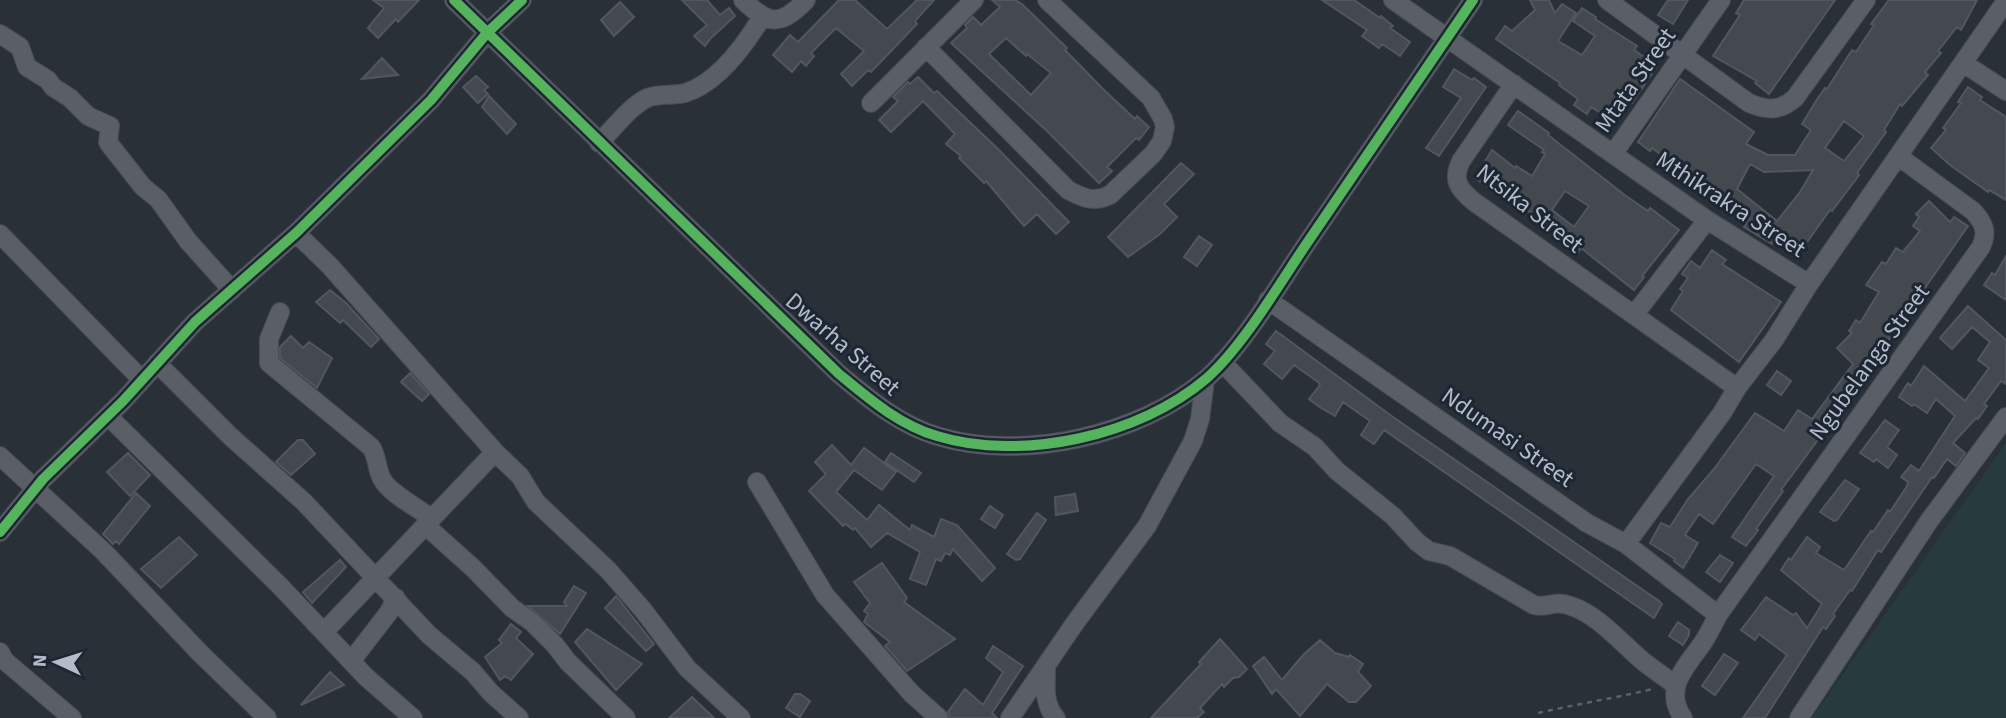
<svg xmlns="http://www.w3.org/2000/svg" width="2006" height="718" font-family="'Source Sans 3',sans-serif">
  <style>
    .green { fill: #273a3e }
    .building { fill: #444950; stroke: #52575f; stroke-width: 2; fill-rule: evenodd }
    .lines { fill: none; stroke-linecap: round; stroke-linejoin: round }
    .minor-casing { stroke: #484c53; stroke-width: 20 }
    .path { stroke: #5d636a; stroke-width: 2.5; stroke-dasharray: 5 5; stroke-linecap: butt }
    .minor { stroke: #5a5e66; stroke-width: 18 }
    .cycleway-casing { stroke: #1d2633; stroke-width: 15 }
    .cycleway { stroke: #56b35d; stroke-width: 10 }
    .labels { text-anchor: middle; stroke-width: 6; stroke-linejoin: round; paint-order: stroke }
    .street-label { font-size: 24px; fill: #b4bcc9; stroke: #1d2633 }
  </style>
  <rect width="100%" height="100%" fill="#2a3038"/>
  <path class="green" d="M2006,443V718H1812Z"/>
  <path class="building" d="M373,0H419L398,22L396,19L378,38L368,28L384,8Z
    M682,0H707L720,15L729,8L735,16L711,38L705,46L694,36L707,25Z
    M839,0H855L887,29L917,0H934L915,21L917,24L871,72L868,70L852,86L841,74L864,51L836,28L811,53L814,56L806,66L801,61L792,72L773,55L790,35L798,42Z
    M992,0H1015L1022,4L1067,48L1065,50L1103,89L1135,119L1137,116L1149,127L1139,140L1136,138L1107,167L1112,171L1099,183L1048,132L951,43L967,28L965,25L973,17L981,25L1000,7ZM1006,38L1026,56L1027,54L1051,73L1031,95L989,54Z
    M1322,0H1354L1380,18L1381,16L1393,26L1390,28L1410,42L1400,56L1382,44L1379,48L1362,36L1367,30Z
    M1530,0H1549L1555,13L1562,4L1576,13L1558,41L1582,55L1595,36L1573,21L1582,8L1596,17L1595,19L1637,46L1634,50L1657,66L1632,103L1626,99L1612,120L1591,107L1587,114L1574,105L1578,99L1559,85L1560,83L1496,39L1505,26L1512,31L1535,10Z
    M1668,0H1688L1673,24L1658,15Z
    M1744,0H1835L1769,94L1755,83L1757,81L1713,56L1740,15L1736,13Z
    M1889,0H1977L1961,30L1957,27L1938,51L1941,53L1925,72L1928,75L1902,106L1900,104L1884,130L1886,132L1857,173L1859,175L1832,211L1830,210L1797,256L1774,241L1772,244L1744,227L1750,219L1730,204L1729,206L1697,187L1676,170L1678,167L1652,148L1650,151L1638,142L1680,79L1754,132L1746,144L1768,155H1795L1811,130L1802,124L1816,101L1825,88L1827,89L1852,50L1856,52L1874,25L1871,24ZM1844,121L1864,136L1844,161L1825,148ZM1750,164L1764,172L1813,170L1800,192L1777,221L1737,189Z
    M620,2L634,17L614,36L601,20Z
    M382,58L398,75L362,79Z
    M1454,69L1472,80L1474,78L1486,87L1439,156L1426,148L1461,98L1443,87Z
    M476,76L488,87L484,90L488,94L478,103L463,87Z
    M918,77L934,93L937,91L998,149L1069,222L1056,234L1037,214L1024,226L986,181L984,183L959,158L961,156L946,144L955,134L923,101L891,132L879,120L898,101L893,97L908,82L910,84Z
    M1968,87L1982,97L1980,100L2006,117V200L1989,190L1988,192L1950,165L1931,148L1946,130L1943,128L1961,103L1958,102Z
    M489,96L516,124L507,134L482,107Z
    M1518,111L1549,133L1548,135L1626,196L1648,211L1650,208L1679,230L1642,276L1644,277L1634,290L1581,248L1578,253L1565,244L1567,242L1523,207L1521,210L1475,178L1492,150L1515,168L1516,166L1532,176L1545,154L1542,152L1544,150L1508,125ZM1565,191L1589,206L1574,227L1552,210Z
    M1181,163L1194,174L1164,204L1177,217L1160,234L1128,257L1108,237Z
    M1929,201L1950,222L1954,217L1968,226L1879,354L1837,410L1839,411L1781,490L1783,491L1756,529L1758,530L1746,546L1732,537L1774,476L1756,464L1713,524L1699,514L1685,535L1698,543L1683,568L1674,561L1675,559L1650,543L1661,523L1670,527L1688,499L1714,469L1755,413L1784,431L1798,410L1812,419L1853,364L1837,348L1852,333L1849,331L1856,320L1860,323L1879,292L1866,285L1882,262L1886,264L1896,248L1903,252L1920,231L1913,226L1919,217L1916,214Z
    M1199,236L1212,245L1197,266L1184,257Z
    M1712,250L1726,260L1722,264L1781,302L1739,362L1671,310L1683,291L1680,289L1688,278L1682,274L1691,261L1700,268Z
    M2006,256V300L1984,285L1992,273L1995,275Z
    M330,290L346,303L379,339L371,347L343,320L340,323L316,302Z
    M1968,306L2006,340V384L2001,381L1984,404L1987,406L1978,419L1976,418L1953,443L1965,453L1956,466L1947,459L1934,478L1932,477L1881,552L1878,550L1852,591L1850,590L1833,614L1835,616L1826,629L1823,627L1765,718H1743L1787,655L1759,634L1755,640L1741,630L1751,617L1766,597L1793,615L1796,613L1807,628L1822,604L1781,570L1789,558L1791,560L1807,537L1820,547L1816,553L1844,570L1871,531L1873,532L1888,510L1890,512L1907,486L1908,482L1901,477L1911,465L1919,471L1955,416L1936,399L1927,413L1914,404L1912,406L1899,397L1908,383L1911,386L1924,366L1965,401L1989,368L1978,360L1990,342L1972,327L1952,349L1940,338Z
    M1276,331L1393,417L1659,601L1662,604L1654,618L1384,430L1374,444L1361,435L1370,421L1343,402L1335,416L1321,408L1309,399L1320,385L1318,382L1294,365L1282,379L1264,364L1275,351L1266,344Z
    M291,336L303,348L309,342L332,358L317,388L280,358V347Z
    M1777,371L1791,381L1781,395L1767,385Z
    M410,373L429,394L422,401L401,382Z
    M1885,420L1899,430L1887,447L1897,455L1888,468L1876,459L1874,462L1860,453Z
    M298,440H303L315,454L291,475L276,462Z
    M832,445L851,465L864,448L896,472L882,490L854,470L836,492L867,520L879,505L910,530L912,525L934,537L941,519L957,525L995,568L982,581L953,549L950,555L945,553L941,561L936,559L926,585L910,579L920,552L887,533L871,547L855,528L853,530L846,524L843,526L809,491L826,474L815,462Z
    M128,453L150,475L130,496L107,472Z
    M891,453L921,473L914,482L885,462Z
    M1845,480L1859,489L1837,520L1834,521L1820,512Z
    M136,493L150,506L119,544L116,541L113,544L103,534Z
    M1075,494L1078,511L1056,515L1055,497Z
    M990,506L1003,515L995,528L981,519Z
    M1037,513L1046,520L1020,559L1016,560L1007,554Z
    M179,537L197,555L161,588L141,569Z
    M1720,555L1733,563L1720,582L1706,572Z
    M340,560L346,567L312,603L303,592Z
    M882,563L907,598L904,602L955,639L907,671L885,646L890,642L864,622L868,614L864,611L870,603L854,582Z
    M574,586L586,593L560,634L528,606H567L564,602Z
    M616,596L654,644L646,651L605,608Z
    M1678,622L1689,630V635L1683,645L1669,636Z
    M511,624L521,632L516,638L533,654L511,680L505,676L500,680L485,657L502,643L499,640Z
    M587,629L642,664L616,690L575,642Z
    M1220,639L1247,669L1239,677L1233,678L1224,687L1222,684L1200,708L1204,712L1197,718H1151L1201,664L1199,662Z
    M1320,640L1335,653L1349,657L1350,655L1363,664L1358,672L1371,686L1356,702H1349L1327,684L1300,716L1276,689L1272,694L1253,666L1264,657L1282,680L1304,654Z
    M993,646L1023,666L992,713L997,718H950L948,712L965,689L983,705L1003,672L986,658Z
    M1724,654L1738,663L1715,695L1702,686Z
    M330,672L344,685L301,705Z
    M795,694H800L810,701L800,717L786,708Z
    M692,697L714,718H669Z"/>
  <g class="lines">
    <defs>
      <path id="minor" d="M454,0L839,374C868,398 899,425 937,436C1021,462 1140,436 1207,378C1243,346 1278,286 1305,246C1361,164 1417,82 1473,0
        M743,0C769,25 780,27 806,0
        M1393,0L1707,220L1809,284
        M1607,0L1749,103C1768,111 1780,111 1795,98L1866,0
        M0,34L20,47L27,67L48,80L53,87L70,98L88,116L110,126L108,142L110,145L143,187L158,199L188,241L232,290
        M926,47L1068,190C1083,198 1094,203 1110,195L1153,154L1162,141L1165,127L1163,119L1151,98L1047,0
        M1963,63L2006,91
        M1514,84L1461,161C1452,180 1458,188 1473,201L1737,388L1722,413L1626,544
        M871,103L974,0
        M599,143C613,129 629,107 647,98C659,93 673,96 685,93C718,83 745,45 762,17
        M1613,154L1721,0
        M296,233L330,266L495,452L325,631
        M0,234L142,380
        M1268,300L1587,523L1626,544L1718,615
        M280,312L269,339V363L371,447C378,457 376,468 382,479C389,493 418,508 431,518
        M1634,315L1707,220
        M1222,362L1280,423L1315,447L1337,471L1393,516L1417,542L1429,551L1450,556L1534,605C1548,609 1553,599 1571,606C1600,616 1621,643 1644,662C1654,670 1665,677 1675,685
        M157,363L230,436L304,502L429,635L473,672L491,693L519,718
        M1737,388L1774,340L1809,284L2006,1
        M108,416L281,587L366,677L413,718
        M495,452L520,476L536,502L608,570L643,610L687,668L741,718
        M0,456L104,552L200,653L267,718
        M757,482L825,595L912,694L939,718
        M425,525L473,568L512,608L532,622L555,645L568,662L626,718
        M0,532L43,479L123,401L195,322L296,233L431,100L487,33L522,0
        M0,652L4,660L72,718
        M352,660L389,612L396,598
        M1046,669C1046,686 1043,704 1056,718
        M1010,718L1075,623L1147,526L1193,441L1200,419L1205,380
        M1683,718C1663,689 1685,668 1702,644C1708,635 1713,625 1718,615L1981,247C1988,232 1984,223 1973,211L1898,156
        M1799,718L1929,521L2006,417"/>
    </defs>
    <use href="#minor" class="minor-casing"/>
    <path class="path" d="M1538,713C1577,704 1615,698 1653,689"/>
    <use href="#minor" class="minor"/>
    <defs>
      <path id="cycleway" d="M454,0L839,374C868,398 899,425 937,436C1021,462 1140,436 1207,378C1243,346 1278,286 1305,246C1361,164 1417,82 1473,0
        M0,532L43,479L123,401L195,322L296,233L431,100L487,33L522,0"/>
    </defs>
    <use href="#cycleway" class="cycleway-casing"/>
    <use href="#cycleway" class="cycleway"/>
  </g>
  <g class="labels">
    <g class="street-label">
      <text transform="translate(1635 80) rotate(-55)" y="8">Mtata Street</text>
      <text transform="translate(1731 204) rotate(33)" y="8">Mthikrakra Street</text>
      <text transform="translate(1530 208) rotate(38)" y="8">Ntsika Street</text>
      <text transform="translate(843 344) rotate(41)" y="8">Dwarha Street</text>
      <text transform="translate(1869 362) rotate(-54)" y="8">Ngubelanga Street</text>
      <text transform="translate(1508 437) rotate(35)" y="8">Ndumasi Street</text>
    </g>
  </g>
  <g transform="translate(56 662) rotate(274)" stroke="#1d2633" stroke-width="5" paint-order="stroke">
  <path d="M0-5L12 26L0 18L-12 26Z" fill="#b4bcc9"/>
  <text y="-10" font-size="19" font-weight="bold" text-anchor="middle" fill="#b4bcc9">N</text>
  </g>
</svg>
